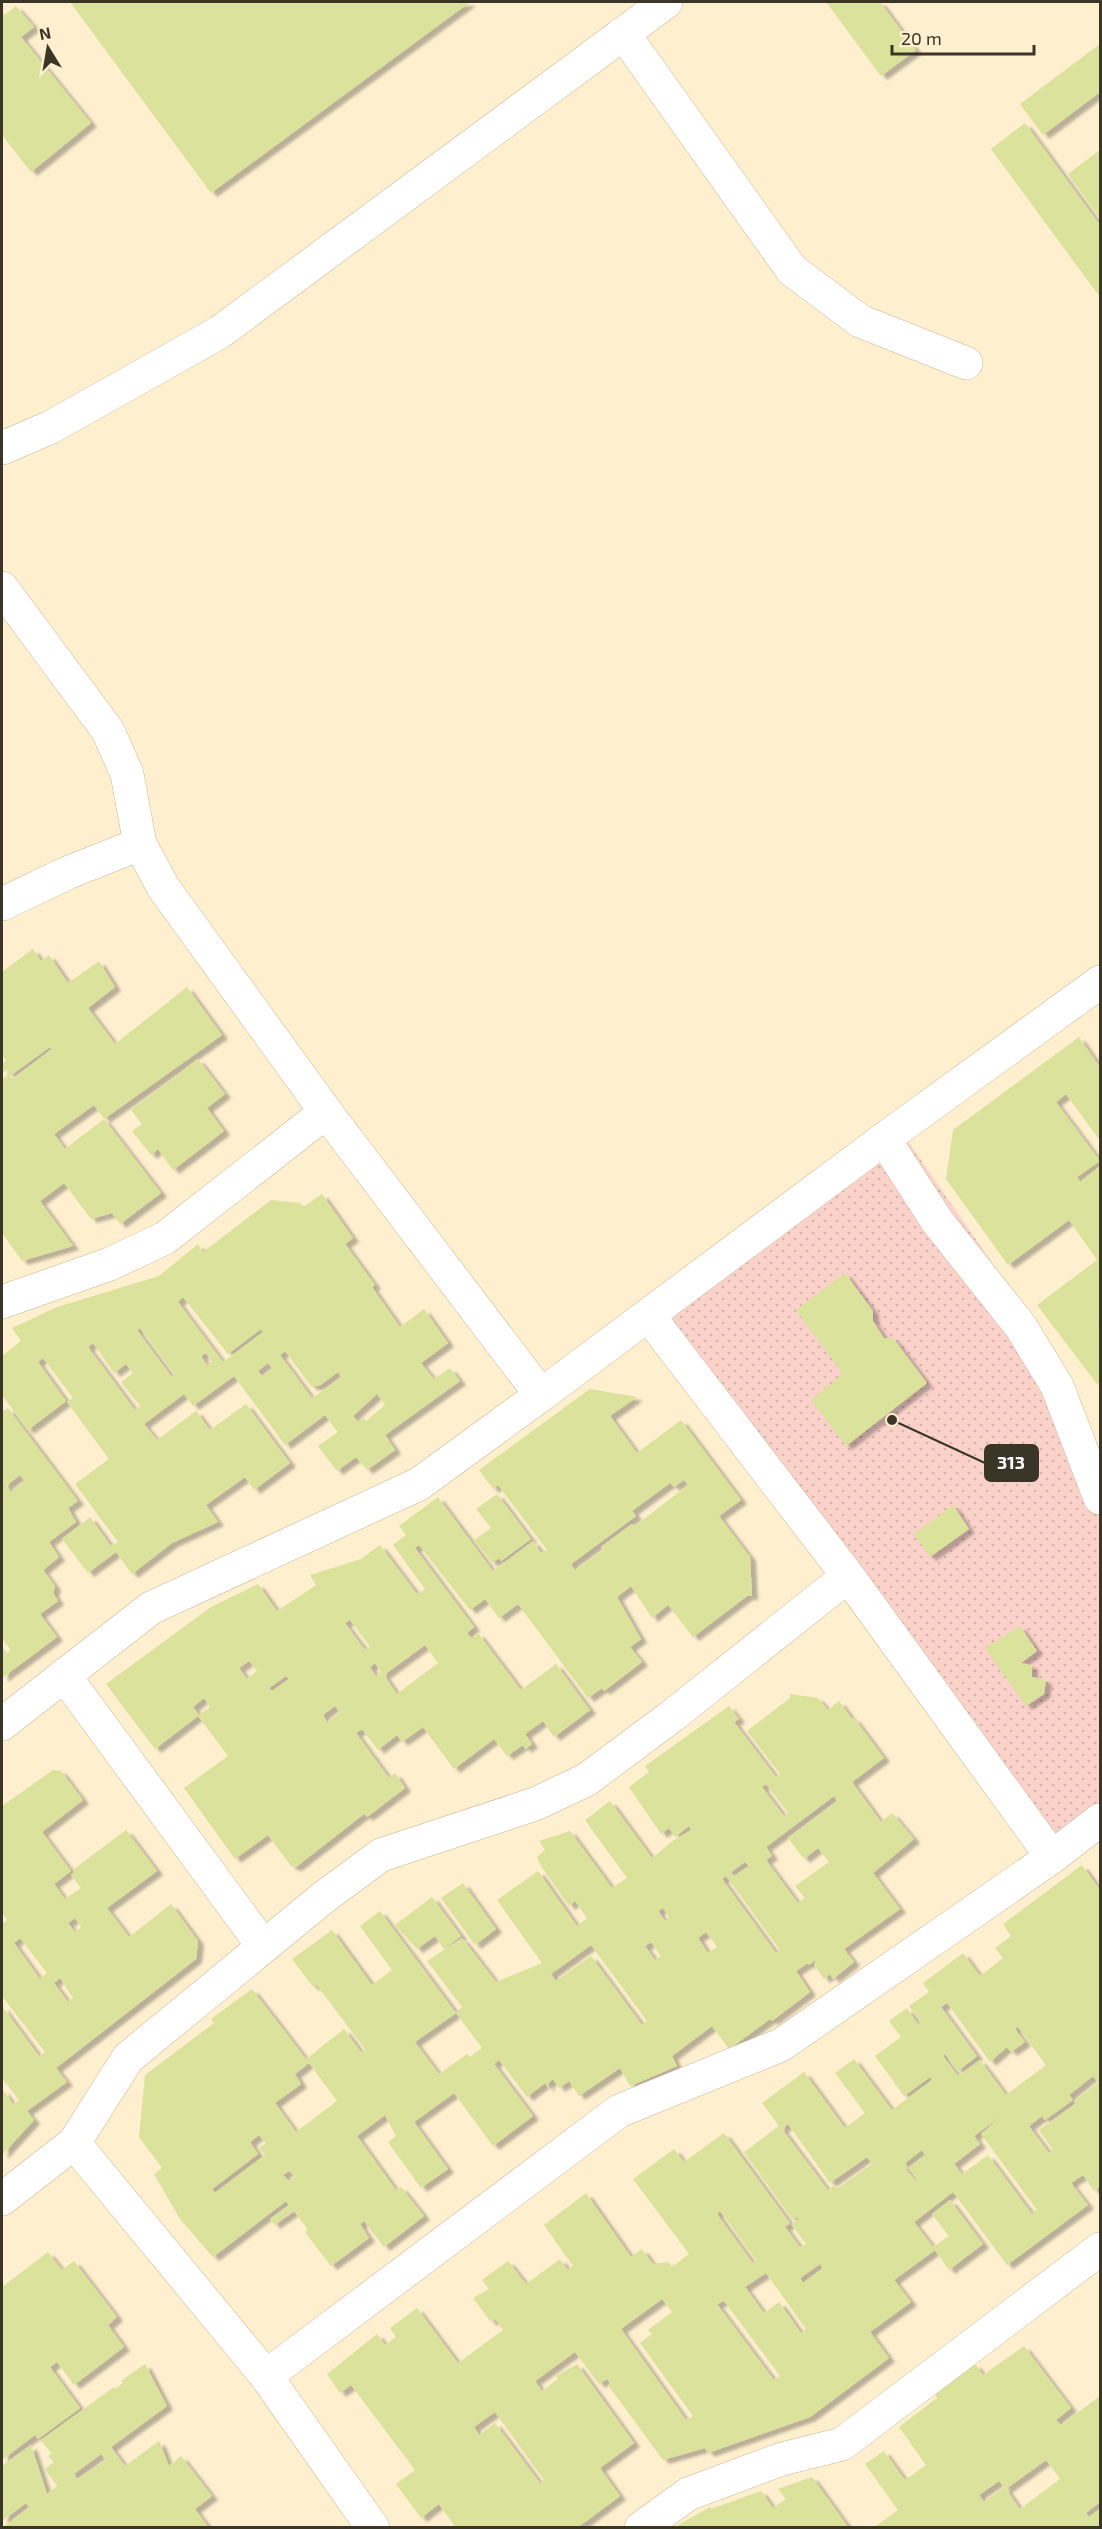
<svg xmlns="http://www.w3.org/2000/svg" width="1102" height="2529" font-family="'Exo 2',sans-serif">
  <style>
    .park { fill: url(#park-dots) }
    .building { fill: #dbe29b; fill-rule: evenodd; filter: url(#shadow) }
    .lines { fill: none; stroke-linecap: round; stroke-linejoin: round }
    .minor-casing { stroke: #c6b898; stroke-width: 34 }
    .minor { stroke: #fff; stroke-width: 33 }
    .leader { fill: none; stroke: #3b3528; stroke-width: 2 }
    .callout-dot { fill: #3b3528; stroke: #feefce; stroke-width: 2 }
    .callout { fill: #3b3528; stroke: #3b3528; stroke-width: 2 }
    .callout-label { font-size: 18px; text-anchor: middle; font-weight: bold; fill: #fff }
  </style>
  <defs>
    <pattern id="park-dots" width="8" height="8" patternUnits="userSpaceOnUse" patternTransform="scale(1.5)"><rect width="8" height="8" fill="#fad2c9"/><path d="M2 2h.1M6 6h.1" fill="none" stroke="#d7b5ad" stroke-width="1.8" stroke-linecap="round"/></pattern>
    <filter id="shadow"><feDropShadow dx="6" dy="4" stdDeviation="1.5" flood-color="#0004"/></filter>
  </defs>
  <rect width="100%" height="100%" fill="#feefce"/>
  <path class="park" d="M896,1124L1042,1335L1100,1506V1838L1046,1877L635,1313Z"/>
  <path class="building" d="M70,2H470L211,193Z
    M826,2H880L916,50L881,76Z
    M16,6L34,27L21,37L91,123L31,172L2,135V10L5,15Z
    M1100,44V92L1043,135L1020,104Z
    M1025,123L1100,225V297L991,149Z
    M1100,150V219L1068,174Z
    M33,949L41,961L49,955L68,983L99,961L115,987L88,1008L115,1044L187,987L222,1035L104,1119L161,1193L120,1224L112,1213L91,1219L64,1183L40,1201L73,1246L22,1261L2,1233V1079L9,1074L6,1070L2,1073V1064L6,1061L2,1054V972ZM50,1047L52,1049L12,1079L10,1076ZM94,1105L104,1119L65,1149L54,1134Z
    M1079,1037L1100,1067V1136L1098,1138L1066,1094L1056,1102L1100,1161L1077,1177L1080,1182L1100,1166V1320L1098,1322L1100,1326V1382L1097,1384L1037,1305L1097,1260L1069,1220L1008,1265L946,1179L953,1130Z
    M198,1059L225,1094L207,1108L224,1131L173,1170L158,1149L151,1155L132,1131L142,1124L131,1110Z
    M322,1194L353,1238L345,1244L375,1285L372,1287L400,1327L424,1309L448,1343L421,1363L434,1379L450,1368L460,1381L385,1435L395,1450L367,1470L356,1457L337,1471L318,1446L338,1432L325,1415L285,1445L234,1376L193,1406L184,1394L144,1424L157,1440L196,1411L210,1430L246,1404L290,1463L254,1490L245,1477L206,1505L218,1522L172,1543L132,1574L116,1552L88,1573L62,1539L90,1517L111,1546L118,1542L75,1484L109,1459L67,1402L73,1398L43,1358L38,1362L66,1401L28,1430L2,1395V1356L21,1341L12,1328L57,1307L159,1276L198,1244L203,1252L271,1200L300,1203L303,1207ZM183,1297L228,1354L261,1329L263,1332L223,1362L178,1302ZM140,1328L175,1375L172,1377L137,1330ZM93,1343L114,1373L126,1364L133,1373L121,1382L140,1406L135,1410L88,1347ZM285,1351L311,1386H319L338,1372L341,1377L312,1398L280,1355ZM206,1353L212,1362L207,1365L201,1356ZM268,1363L272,1368L262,1376L258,1371ZM377,1394L385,1405L366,1421L364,1418L358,1422L353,1416Z
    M845,1273L873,1311V1321L884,1338H893L927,1383L846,1446L811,1400L843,1374L796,1310Z
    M590,1389L637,1397L610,1416L637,1453L681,1420L741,1500L719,1516L750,1557L752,1596H747L693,1637L668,1605L652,1618L631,1586L617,1597L641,1639L630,1647L642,1662L604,1691L602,1688L588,1698L518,1604L499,1618L485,1599L470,1610L419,1545L415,1548L474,1627L467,1633L472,1638L478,1633L521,1690L556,1664L590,1710L554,1737L543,1721L525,1734L532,1744L525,1749L523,1745L507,1756L494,1739L454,1769L423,1727L402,1742L397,1735L378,1750L362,1729L356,1733L389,1778L395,1773L405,1788L367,1817L364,1814L296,1867L291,1866L268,1835L235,1859L184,1788L228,1756L198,1716L155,1749L106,1684L211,1607L258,1584L277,1611L316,1585L310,1575L361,1559L380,1545L417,1594L425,1589L393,1545L406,1535L399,1526L438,1497L493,1571L533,1541L541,1553L547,1550L498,1485L493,1489L479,1470ZM684,1480L688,1485L635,1526L632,1524L601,1547L603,1550L575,1570L571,1564L636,1516L632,1511L670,1483L674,1487ZM350,1620L370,1647L365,1650L345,1623ZM425,1645L438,1663L397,1694L384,1675ZM249,1661L257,1671L247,1679L239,1668ZM375,1663L381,1672L376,1676L370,1667ZM286,1676L289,1679L272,1691L269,1688ZM204,1698L210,1707L199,1715L193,1707ZM335,1706L340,1712L327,1722L323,1715Z
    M8,1408L78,1501L68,1508L76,1522L49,1542L59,1557L43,1570L55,1586L53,1593L58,1601L40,1614L57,1637L2,1678V1647L7,1653L11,1650L2,1638V1412ZM20,1475L25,1481L11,1492L6,1486Z
    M497,1494L531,1539L501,1561L499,1558L492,1563L474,1540L491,1528L476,1509Z
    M953,1505L969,1529L930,1557L914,1534Z
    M1020,1626L1037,1651L1021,1663L1032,1665V1677L1046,1680L1044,1694L1026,1706L985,1648Z
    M790,1694L818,1698L828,1710L839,1701L852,1719L854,1718L884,1758L852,1782L881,1822L892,1813L914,1839L873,1873L900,1909L844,1949L854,1962L833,1979L830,1974L824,1979L814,1965L816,1959L809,1965L808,1963L796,1971L810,1992L772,2021L770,2019L729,2049L712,2026L672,2056L677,2066L630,2086L620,2068L579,2096L569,2081L559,2088L553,2079L548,2084L549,2089L545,2083L527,2097L499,2060L494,2064L533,2116L493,2146L454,2093L414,2122L448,2169L421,2188L388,2142L396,2136L385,2115L357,2136L396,2190L401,2187L424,2216L384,2247L364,2221L360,2224L369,2238L331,2266L305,2232L308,2230L294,2211L274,2225L270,2219L289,2205L286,2201L213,2257L180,2219L154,2174L162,2168L139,2137L145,2075L214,2023L211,2019L252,1989L306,2059L344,2029L361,2052L365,2049L316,1984L313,1987L292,1959L332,1930L372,1985L392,1970L360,1926L380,1911L456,2013L462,2007L427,1961L462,1938L496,1982L542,1963L497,1900L538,1871L577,1926L587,1918L575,1901L569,1906L541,1866L537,1857L545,1850L539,1841L570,1831L612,1888L627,1878L585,1820L610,1801L652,1858L674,1840L691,1830L689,1826L675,1837L669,1828L661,1834L629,1787L649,1772L645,1766L729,1706L739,1719L734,1722L776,1777L780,1774L747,1731L790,1698ZM766,1784L788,1813L784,1816L762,1787ZM834,1796L837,1801L788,1838L804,1859L818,1848L829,1862L795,1886L805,1898L798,1903L766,1860L772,1856L766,1847ZM745,1862L749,1866L734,1876L731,1872ZM726,1876L780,1950L776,1953L722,1879ZM663,1908L669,1917L665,1921L658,1911ZM706,1932L717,1947L708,1953L698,1938ZM651,1942L661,1956L655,1960L645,1946ZM591,1945L647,2021L642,2025L591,1956L556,1981L551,1974ZM456,2013L482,2048L470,2057L467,2054L439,2074L415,2042ZM309,2063L337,2101L296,2132L275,2103L301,2084L295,2074ZM259,2135L266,2143L259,2148L265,2155L215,2193L212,2189L258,2154L250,2142ZM289,2171L295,2177L289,2181L283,2175Z
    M53,1770L61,1771L83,1800L42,1832L71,1871L54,1884L65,1899L81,1888L71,1875L76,1871L74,1869L126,1830L157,1871L107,1908L129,1937L171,1904L198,1941L196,1959L56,2068L67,2082L27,2111L34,2120L2,2155V2089L13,2104L19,2100L2,2078V2006L39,2056L45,2052L2,1996V1924L7,1920L2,1913V1806ZM75,1918L81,1927L75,1932L68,1923ZM20,1938L47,1973L40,1979L14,1943ZM60,1978L73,1998L68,2002L54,1983Z
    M1082,1865L1100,1890V2186L1094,2191L1083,2175L1071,2183L1088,2205L1007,2265L953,2192L914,2222L933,2247L949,2236L932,2214L950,2200L983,2244L949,2270L935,2250L894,2280L911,2302L870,2332L889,2358L810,2417L708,2453L705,2448L663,2460L608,2385L610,2383L607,2379L599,2384L575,2352L535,2381L542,2391L558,2379L556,2376L577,2364L582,2371L634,2443L600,2468L620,2496L577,2528H456L439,2504L421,2518L396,2484L415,2470L351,2385L340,2393L327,2374L377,2334L385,2345L396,2337L390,2328L417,2308L458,2363L503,2330L495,2319L491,2322L473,2298L489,2289L482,2280L508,2261L526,2284L560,2259L568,2270L573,2266L544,2225L586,2193L631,2257L642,2249L653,2264L668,2262L672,2267L689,2254L633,2179L674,2149L684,2162L724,2133L790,2223L785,2227L800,2247L806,2244L791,2224L799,2219L797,2217L792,2219L744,2152L779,2126L762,2103L804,2072L845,2128L865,2113L835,2073L854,2059L892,2110L932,2080L930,2077L904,2096L875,2056L901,2037L889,2021L907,2008L918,2024L921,2022L909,2006L929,1992L923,1983L963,1953L980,1976L1003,1958L995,1948L1011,1936L1003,1924ZM947,2003L990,2062L1007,2047L1011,2052L1025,2042L1015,2029L1018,2027L1046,2065L1006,2095L980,2060L958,2076L943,2056L945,2054L958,2071L977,2056L941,2007ZM1093,2076L1098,2083L1074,2101L1075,2104L1039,2130L1053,2150L1049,2153L1029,2126L1042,2116L1045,2120L1073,2100L1069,2095ZM1003,2115L981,2134L1037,2210L1032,2214L988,2155L962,2174L954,2164L980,2144L974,2136ZM788,2124L830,2183L867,2157L872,2164L838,2188L833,2186L828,2190L782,2129ZM922,2150L925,2155L908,2168L905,2163ZM908,2168L917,2179L916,2181L906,2169ZM720,2211L756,2260L753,2263L717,2214ZM820,2264L823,2268L803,2283L800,2278ZM766,2273L806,2329L801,2333L779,2302L764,2313L745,2287ZM662,2299L672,2312L648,2330L652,2334L640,2343L693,2416L686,2420L621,2329ZM724,2301L780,2376L774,2380L717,2304ZM495,2412L544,2480L540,2483L495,2423L479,2435L474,2427Z
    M463,1883L496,1929L475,1945L441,1898Z
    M432,1897L461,1936L444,1949L435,1936L417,1949L395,1925Z
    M48,2252L62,2270L74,2261L117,2317L108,2325L124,2347L74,2385L57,2362L50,2367L80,2408L38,2439L35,2435L2,2460V2287Z
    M1024,2346L1071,2408L1056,2420L1061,2425L1100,2396V2502L1086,2513L1089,2517L1100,2509V2528H873L898,2510L865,2464L884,2451L905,2480L926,2465L899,2427L937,2398L935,2394L975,2364L983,2375ZM1046,2460L1060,2479L1020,2509L1006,2489ZM999,2481L1004,2487L984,2502L979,2495Z
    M145,2364L167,2406L111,2447L125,2466L159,2441L169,2466L181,2456L212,2496L195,2509L209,2528H2L29,2507L26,2503L2,2521V2466L31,2445L47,2494L57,2486L45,2469L54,2462L48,2456L52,2454L41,2440L114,2387L115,2389L123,2383L121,2381ZM101,2454L106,2460L77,2479L74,2474Z
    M812,2477L849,2528H673L710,2507L711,2509L761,2491L773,2508L786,2499L778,2489Z"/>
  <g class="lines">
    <defs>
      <path id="minor" d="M623,33L792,270L860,321L966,363
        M2,448L51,427L220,332L666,2
        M2,588L108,731L127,774L140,844L163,887L326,1112L541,1395L884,1139L1100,982
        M2,904L67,873L140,844
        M884,1139L937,1221L1021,1327L1057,1386L1100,1498
        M2,1302L110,1264L165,1238L326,1112
        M648,1315L848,1576L1052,1857
        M64,1675L263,1946
        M2,1724L151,1608L419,1484L541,1395
        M74,2143L266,2376L373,2528
        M2,2199L74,2143L128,2058L324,1897L381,1855L535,1804L586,1780L672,1716L848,1576
        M266,2376L619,2111L781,2045L1052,1857L1100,1820
        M641,2528L688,2494L782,2459L842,2444L1100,2249"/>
    </defs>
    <use href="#minor" class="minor-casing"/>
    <use href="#minor" class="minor"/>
  </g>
  <path class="leader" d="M892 1420L985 1463"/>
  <circle class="callout-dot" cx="892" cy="1420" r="6"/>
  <rect class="callout" x="985" y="1445" width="53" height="36" rx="6"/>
  <g class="callout-label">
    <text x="1011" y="1469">313</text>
  </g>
  <rect width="1102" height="2529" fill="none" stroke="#3b3528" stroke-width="6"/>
  <g transform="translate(48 48) rotate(349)" stroke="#feefce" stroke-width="4.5" paint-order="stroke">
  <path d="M0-4.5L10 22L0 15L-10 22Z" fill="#3b3528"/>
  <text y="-9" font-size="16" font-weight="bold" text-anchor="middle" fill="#3b3528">N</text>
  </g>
  <path d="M892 45v9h142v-9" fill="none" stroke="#3b3528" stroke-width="3"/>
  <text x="901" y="45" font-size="18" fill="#3b3528" stroke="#feefce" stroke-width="4.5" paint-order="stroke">20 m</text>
</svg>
